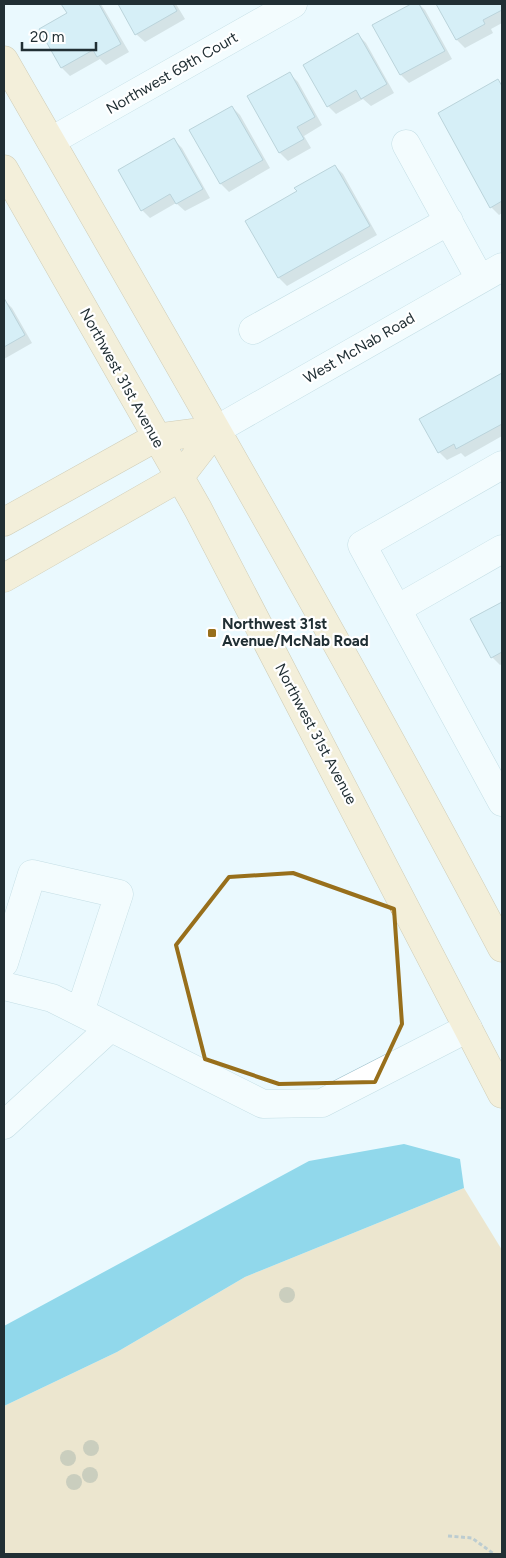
<svg xmlns="http://www.w3.org/2000/svg" width="506" height="1558" font-family="Figtree,sans-serif">
  <style>
    .green { fill: #f0cf98 }
    .water { fill: #26b0d4 }
    .shadow { fill: #0003 }
    .building { fill: #bee3ef; stroke: #82a5b1 }
    .lines { fill: none; stroke-linecap: round; stroke-linejoin: round }
    .minor-casing { stroke: #99bdc9; stroke-width: 29 }
    .major-casing { stroke: #b19662; stroke-width: 29 }
    .path { stroke: #86959a; stroke-width: 3; stroke-dasharray: 4 2.5; stroke-linecap: butt }
    .minor { stroke: #fff; stroke-width: 28 }
    .major { stroke: #fee2b0; stroke-width: 28 }
    .tree { fill: #a59972 }
    .marked { fill: none; stroke: #986f1b; stroke-width: 4; stroke-linejoin: round }
    .poi-dot { fill: #986f1b; stroke: #fff; stroke-width: 2 }
    .labels { text-anchor: middle; stroke-width: 4.5; stroke-linejoin: round; paint-order: stroke }
    .street-label { font-size: 15px; fill: #212f34; stroke: #fff }
    .poi-label { font-size: 15px; font-weight: bold; fill: #212f34; stroke: #fff; text-anchor: start }
  </style>
  <rect width="100%" height="100%" fill="#eaf9fe"/>
  <path class="green" d="M464,1188L502,1250V1554H4V1406L117,1352L245,1277Z"/>
  <path class="water" d="M404,1144L460,1159L464,1188L245,1277L117,1352L4,1406V1326L309,1161Z"/>
  <path class="shadow" d="M63,4H101L129,52L106,65L100,59L70,76L62,68L40,29L68,13Z
    M119,4H176L185,19L145,42L136,34Z
    M413,4H419L425,10L452,59L409,83L401,75L374,26Z
    M437,4H502V23L491,29L493,33L465,48L457,40Z
    M358,35L366,43L394,93L371,106L363,99L336,114L328,106Z
    M290,74L298,82L322,125L304,136L311,148L288,161L280,153L249,97Z
    M498,81L502,85V213L499,215L491,207Z
    M232,107L240,115L270,168L229,192L221,184L191,131Z
    M174,140L182,148L210,198L185,211L176,203L150,218L142,210Z
    M335,166L343,174L377,235L287,286L279,278L247,221L299,192Z
    M4,300L12,308L32,343L4,359Z
    M502,375V436L465,457L461,453L447,460L439,452L421,420Z
    M502,603V664L500,665L492,657L471,620Z"/>
  <path class="building" d="M61,4H99L121,44L97,57L93,50L61,68L39,29L67,13Z
    M118,4H173L177,11L135,35Z
    M411,4H419L445,51L400,75L372,25Z
    M436,4H502V10L483,20L485,24L456,40Z
    M358,33L387,84L361,99L356,90L327,107L303,65Z
    M290,72L315,117L297,127L304,139L279,153L247,96Z
    M498,79L502,86V201L490,208L438,113Z
    M232,106L263,160L220,184L189,130Z
    M174,138L203,189L176,204L170,194L141,211L118,170Z
    M335,165L370,226L278,278L245,221L297,191L294,188Z
    M4,298L25,335L4,347Z
    M502,373V424L456,449L454,444L438,453L419,419Z
    M502,602V652L491,658L470,619Z"/>
  <g class="lines">
    <defs>
      <path id="minor" d="M51,141L293,4
        M406,144L480,279
        M253,330L449,221
        M216,430L502,267
        M502,465L362,545L502,802
        M397,609L502,549
        M4,963L32,874L119,894L80,1012
        M4,986L52,998L263,1104L322,1103L468,1028
        M4,1125L110,1028"/>
      <path id="major" d="M4,60C173,354 344,648 502,948
        M4,169L198,509L502,1094
        M4,522L155,438L216,430
        M4,578L179,478L216,430"/>
    </defs>
    <use href="#minor" class="minor-casing"/>
    <use href="#major" class="major-casing"/>
    <path class="path" d="M448,1536L472,1538L494,1554"/>
    <use href="#minor" class="minor"/>
    <use href="#major" class="major"/>
  </g>
  <g class="tree">
    <circle cx="287" cy="1295" r="8"/>
    <circle cx="91" cy="1448" r="8"/>
    <circle cx="68" cy="1458" r="8"/>
    <circle cx="90" cy="1475" r="8"/>
    <circle cx="74" cy="1482" r="8"/>
  </g>
  <path d="M0 0H506V1558H0ZM293,873L394,909L402,1024L375,1082L279,1084L205,1059L176,945L229,877Z" fill="#eaf9fe" fill-opacity=".55" fill-rule="evenodd"/>
  <path class="marked" d="M293,873L394,909L402,1024L375,1082L279,1084L205,1059L176,945L229,877Z"/>
  <rect class="poi-dot" x="207" y="628" width="10" height="10" rx="2.5"/>
  <g class="labels">
    <g class="street-label">
      <text transform="translate(172 73) rotate(-30)" y="5">Northwest 69th Court</text>
      <text transform="translate(359 348) rotate(-30)" y="5">West McNab Road</text>
      <text transform="translate(122 378) rotate(61)" y="5">Northwest 31st Avenue</text>
      <text transform="translate(316 734) rotate(62)" y="5">Northwest 31st Avenue</text>
    </g>
    <g class="poi-label">
      <text x="222" y="629">Northwest 31st<tspan x="222" dy="17">Avenue/McNab Road</tspan></text>
    </g>
  </g>
  <rect width="506" height="1558" fill="none" stroke="#212f34" stroke-width="10"/>
  <path d="M22 42v8h74v-8" fill="none" stroke="#212f34" stroke-width="2.5"/>
  <text x="30" y="42" font-size="15" fill="#212f34" stroke="#ffffff" stroke-width="4" paint-order="stroke">20 m</text>
</svg>
